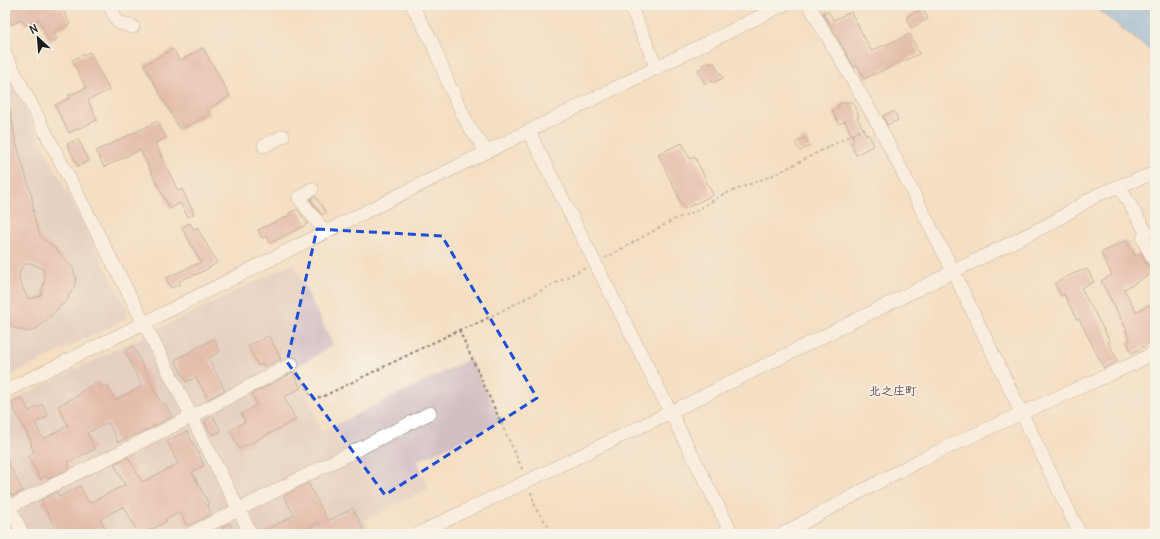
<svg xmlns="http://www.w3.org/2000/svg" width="1160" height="539" font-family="Delius,'Klee One',sans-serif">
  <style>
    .industrial { fill: #d2bfc1 }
    .water { fill: #70b0e3; stroke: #466680 }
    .building { fill: #d29591; fill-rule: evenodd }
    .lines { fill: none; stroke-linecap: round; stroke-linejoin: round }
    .minor-casing { stroke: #887e70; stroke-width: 14 }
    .path { stroke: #887e70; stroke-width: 2; stroke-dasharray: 3 3; stroke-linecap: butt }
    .minor { stroke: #fff; stroke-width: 13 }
    .marked { fill: none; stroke: #1d4ed8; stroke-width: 3; stroke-dasharray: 8 5; stroke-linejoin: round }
    .labels { text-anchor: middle; stroke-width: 3; stroke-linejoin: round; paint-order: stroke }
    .neighbourhood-label { font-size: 12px; font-weight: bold; fill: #5c4645; stroke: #f7f3e8 }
  </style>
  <rect width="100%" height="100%" fill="#f7f3e8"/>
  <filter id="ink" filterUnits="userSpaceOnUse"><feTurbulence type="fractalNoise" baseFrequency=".025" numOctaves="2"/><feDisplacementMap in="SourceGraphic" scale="8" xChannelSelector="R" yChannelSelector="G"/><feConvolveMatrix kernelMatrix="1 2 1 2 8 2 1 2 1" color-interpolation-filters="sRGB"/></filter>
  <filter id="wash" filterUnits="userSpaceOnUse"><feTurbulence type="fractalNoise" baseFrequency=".012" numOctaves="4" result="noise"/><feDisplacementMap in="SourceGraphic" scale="16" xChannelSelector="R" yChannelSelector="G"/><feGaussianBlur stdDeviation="0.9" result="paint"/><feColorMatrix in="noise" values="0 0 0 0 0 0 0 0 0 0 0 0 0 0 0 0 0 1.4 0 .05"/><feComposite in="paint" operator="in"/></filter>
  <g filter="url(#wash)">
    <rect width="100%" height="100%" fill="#f4dfc3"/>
    <path class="industrial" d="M5,71L128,311L124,320L5,378Z
      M293,263L333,345L295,368L310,401L321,432L470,359L502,422L417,461L429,488L365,520L372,534H5V404Z"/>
    <path class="water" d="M1092,5H1155V54Z"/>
    <g id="blocks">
      <path class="building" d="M14,5H57L58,9L62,7L70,24L54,32L57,39L49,42L39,19L25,25L22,20L11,25L5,9Z
        M923,9L928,19L911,28L906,17Z
        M828,11L833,20L851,12L871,51L910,34L919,54L864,79L858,66L854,67L823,13Z
        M203,48L230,96L207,109L210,114L180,130L144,65L173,49L180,61Z
        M90,52L109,90L88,100L97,120L69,133L55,105L70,98L69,95L86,88L72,60Z
        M710,62L711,64L714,63L723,78L713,83L712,80L705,84L698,70L703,67L702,65Z
        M5,100H8L16,142L32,197L34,216L37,227L41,237L55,248L73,268L76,278L74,288L68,296V299L39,327L28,332L14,328L10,325L5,317ZM30,263L38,266L43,269L45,279L41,295L37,297L28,299L19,280V274L22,266L25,264Z
        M846,101L847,103L852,101L859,116L857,117L866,135L868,134L874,145L856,155L851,143L854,141L845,121L839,124L832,111L839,107L838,105Z
        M894,111L898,120L887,125L883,116Z
        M158,121L166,138L155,143L178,191L182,189L194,214L188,217L180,203L170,209L140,150L104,167L96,151Z
        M805,137L810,146L800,151L795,143Z
        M78,139L89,161L78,166L67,144Z
        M682,143L690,159L695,157L713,195L684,209L658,154Z
        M315,196L326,212L322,215L310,200Z
        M297,209L308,224L270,243L267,236L262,238L258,230L290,215L289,213Z
        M190,223L194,230L197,227L217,263L198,274L185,278L179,282L180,284L171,288L166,278L201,262L182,228Z
        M1126,240L1135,256L1141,253L1148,266L1155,272L1124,289L1136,312L1149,305L1155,317V340L1132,353L1127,342L1130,340L1126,331L1127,330L1101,281L1112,275L1101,253Z
        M1087,269L1094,282L1081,288L1110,341L1108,342L1118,361L1104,368L1079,319L1077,320L1064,294L1061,296L1055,283L1075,273Z
        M269,336L281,359L265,367L263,364L258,366L248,346Z
        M214,339L220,352L208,358L225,390L208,399L196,377L186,382L175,360Z
        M133,346L162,405L165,403L172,417L136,435L135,434L118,442L108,422L87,433L95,449L68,462L70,468L48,479L46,475L40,479L28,456L34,452L31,445L32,444L11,403L22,398L29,411L42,404L48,416L35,423L43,439L68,426L58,406L81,394L80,392L99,382L101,387L107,385L115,400L142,386L125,351Z
        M293,372L301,388L284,397L296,420L239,449L230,430L245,422L241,414L257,405L252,394Z
        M213,416L221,431L212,435L204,421Z
        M187,431L204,465L192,472L209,504L207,505L211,514L187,526L180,512L165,520L166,522L146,532L147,534H138L124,506L100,519L108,534H58L41,500L57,492L59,497L80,486L89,503L125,485L114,464L128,457L142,482L178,464L167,441Z
        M5,457L23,491L13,496L7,492L5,487Z
        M308,483L328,521L353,508L366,534H325L319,522L301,531L300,527L286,534H259L294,515L284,496Z
        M230,523L235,534H226L222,527Z"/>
    </g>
  </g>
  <g filter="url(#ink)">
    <use href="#blocks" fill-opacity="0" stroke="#887e70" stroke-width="1"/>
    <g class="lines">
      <defs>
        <path id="minor" d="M109,5L118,22L133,27
          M412,5L432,42L449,85L468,125L487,152
          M630,5L657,68
          M809,5L877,122L953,271L1080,534
          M5,54L144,323L251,534
          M529,132L732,534
          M264,146L283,136
          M1119,186L1146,232L1143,239L1155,262
          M312,189L299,198L325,232
          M5,391L144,323L325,232L783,5
          M5,499L23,534
          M5,509L191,417L292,364
          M190,534L430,413
          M417,534L671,412L1053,222L1097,195L1119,186L1155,173
          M782,534L920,460L1022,413L1133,364L1155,352"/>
      </defs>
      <use href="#minor" class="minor-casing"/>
      <path class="path" d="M605,258L675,219L694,212L722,195L776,174L867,127
        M459,330L523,471
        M297,372L312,398L322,397L459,330L474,325L585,268
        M531,492L536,509L554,534"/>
      <use href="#minor" class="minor"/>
    </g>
  </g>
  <path d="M0 0H1160V539H0ZM317,229L442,236L537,398L385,495L287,362Z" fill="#f4dfc3" fill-opacity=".55" fill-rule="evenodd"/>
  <path class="marked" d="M317,229L442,236L537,398L385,495L287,362Z"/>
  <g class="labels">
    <g class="neighbourhood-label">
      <text x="893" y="395">北之庄町</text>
    </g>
  </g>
  <rect width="1160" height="539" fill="none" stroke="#f7f3e8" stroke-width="20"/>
  <g transform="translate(38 38) rotate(334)" stroke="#f7f3e8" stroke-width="3" paint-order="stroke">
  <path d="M0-3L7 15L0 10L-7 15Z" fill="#1c1c1c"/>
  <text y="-6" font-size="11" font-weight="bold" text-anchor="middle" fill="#1c1c1c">N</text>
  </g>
</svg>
